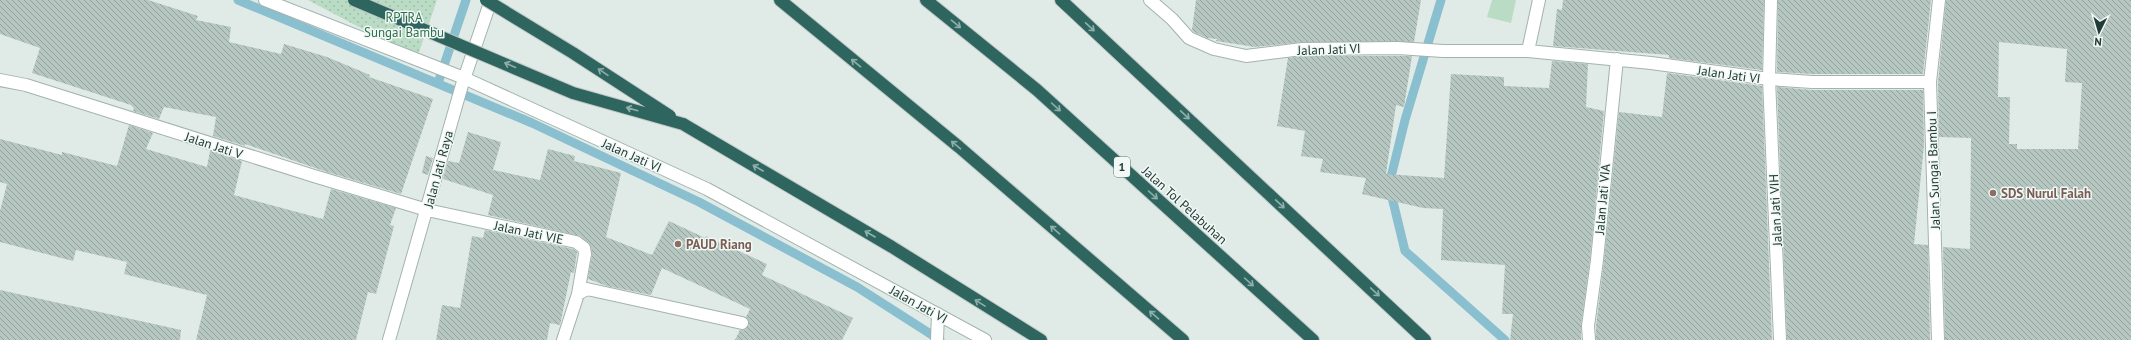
<svg xmlns="http://www.w3.org/2000/svg" width="2131" height="340" font-family="'PT Sans',sans-serif">
  <style>
    .grass { fill: #badcc5 }
    .park { fill: url(#park-dots) }
    .lines { fill: none; stroke-linecap: round; stroke-linejoin: round }
    .stream { stroke: #89bfcf; stroke-width: 9 }
    .building { fill: url(#building-back-hatch); fill-rule: evenodd }
    .street-casing { stroke: #a3b3ae; stroke-width: 14 }
    .highway-casing { stroke: #c1c8c7; stroke-width: 14 }
    .street { stroke: #fff; stroke-width: 12 }
    .highway { stroke: #2e665f; stroke-width: 12 }
    .highway-bridge-casing { stroke: #c1c8c7; stroke-width: 14; stroke-linecap: butt }
    .highway-bridge { stroke: #2e665f; stroke-width: 12 }
    .oneway { stroke: #90afaa }
    .education-dot { fill: #8d6e63; stroke: #f1f8f5; stroke-width: 1.5 }
    .labels { text-anchor: middle; stroke-width: 3; stroke-linejoin: round; paint-order: stroke }
    .shield { fill: #f1f8f5; stroke: #5f746f; stroke-width: 1 }
    .shield-label { font-size: 12px; font-weight: bold; fill: #213b36 }
    .park-label { font-size: 13px; fill: #2d714c; stroke: #f1f8f5 }
    .street-label { font-size: 13px; fill: #213b36; stroke: #f1f8f5 }
    .education-label { font-size: 13px; font-weight: bold; fill: #785e54; stroke: #f1f8f5; text-anchor: start }
  </style>
  <defs>
    <pattern id="park-dots" width="8" height="8" patternUnits="userSpaceOnUse"><rect width="8" height="8" fill="#badcc5"/><path d="M2 2h.1M6 6h.1" fill="none" stroke="#a0beaa" stroke-width="1.8" stroke-linecap="round"/></pattern>
    <pattern id="building-back-hatch" width="6" height="6" patternUnits="userSpaceOnUse"><rect width="6" height="6" fill="#b6c6c0"/><path d="M-1 5l2 2M0 0l6 6M5-1l2 2" fill="none" stroke="#94a29d"/></pattern>
  </defs>
  <rect width="100%" height="100%" fill="#e0ebe7"/>
  <path class="grass" d="M1492,0H1516L1511,23L1487,17Z"/>
  <path class="park" d="M308,0H437L417,58Z"/>
  <g class="lines">
    <path class="stream" d="M238,0L532,123L699,202L857,287L940,340
      M1441,0L1405,120L1389,185L1405,251L1505,340
      M438,83L466,0"/>
  </g>
  <path class="building" d="M0,0H148L198,16L196,20L231,27L229,42L281,54L284,44L327,57L370,75L369,77L433,99L401,194L327,172L245,144V146L213,136L216,117L164,107L159,119L133,111L134,108L131,105L32,73L40,48L0,34Z
    M1196,0H1421L1414,42H1302L1255,47L1216,41L1217,39L1207,38L1194,32L1192,30Z
    M1563,0H1764L1762,70L1669,58V55L1553,46L1557,9L1562,10Z
    M1778,0H1931L1923,74H1812L1777,72Z
    M1946,0H2131V340H1945L1943,247L1970,249L1971,138L1939,137L1938,82ZM1999,42L2067,49L2065,82L2082,83L2078,149H2017V144H2009L2010,97H1998Z
    M1303,56H1412L1404,107L1396,105L1386,174L1444,178L1451,74L1504,77V86L1549,88L1552,61L1588,64L1586,107L1604,111L1590,259L1581,325V340H1510L1513,314H1502L1505,265L1441,260L1443,209L1423,208L1362,194L1366,178L1320,172L1323,159L1301,156L1305,131L1277,126L1288,58Z
    M1667,73L1762,86L1772,340H1596V326L1604,261L1619,112L1662,117Z
    M1777,87L1812,90H1923L1924,145L1914,244L1928,245L1930,340H1787Z
    M129,125L153,133L146,149L207,167L210,151L242,161L234,195L323,219L331,189L396,208L390,225L394,226L376,294L368,292L356,340H196L207,295L124,274L127,262L76,250L73,261L0,242V211L7,184L0,182V139L62,155V152L117,166Z
    M468,132L501,142L493,170L540,180L548,149L575,156L574,161L621,173L606,237L652,255L669,221L705,238L706,236L767,264L762,275L853,318L842,340H735L740,330H745L749,325L746,317L750,309L662,268L651,295L607,286L588,279L592,255L591,247L580,236L488,215L493,195L443,179L448,161L459,163Z
    M426,156L433,158L428,175L422,173Z
    M485,230L573,249L577,252L574,273L571,272L560,325L550,323L547,340H436L442,305L460,308L472,236L483,238Z
    M0,290L181,330L180,340H0Z"/>
  <g class="lines">
    <defs>
      <path id="street" d="M265,0L464,78L707,189L985,340
        M1150,0L1172,19L1189,38L1214,49L1246,56L1302,49L1398,48L1443,51H1528L1651,63L1769,79L1812,82H1930
        M1771,0L1769,79L1780,340
        M1528,51L1539,0
        M0,80L26,85L314,176L427,210L576,242L584,248L585,254L578,294
        M389,340L462,85L491,0
        M563,340L578,294L587,289L742,323
        M937,340L938,314
        M1589,340L1588,326L1597,260L1617,59
        M1938,340L1930,82L1939,0"/>
      <path id="highway" d="M780,0L959,147L1183,340
        M926,0L1037,90L1313,340
        M1061,0L1425,340
        M683,124L892,247L1041,340"/>
    </defs>
    <use href="#street" class="street-casing"/>
    <use href="#highway" class="highway-casing"/>
    <use href="#street" class="street"/>
    <use href="#highway" class="highway"/>
    <defs>
      <path id="highway-bridge" d="M354,0L573,93L683,124
        M486,0L573,53L670,116"/>
    </defs>
    <use href="#highway-bridge" class="highway-bridge-casing"/>
    <use href="#highway-bridge" class="highway-bridge"/>
  </g>
  <defs><path id="oneway-shaft" d="M-6 0H5M1.5-3L5.5 0L1.5 3" fill="none" stroke-width="1.6" stroke-linecap="round" stroke-linejoin="round"/></defs>
  <g class="oneway">
    <use href="#oneway-shaft" transform="translate(956 24) rotate(39)"/>
    <use href="#oneway-shaft" transform="translate(1090 27) rotate(43)"/>
    <use href="#oneway-shaft" transform="translate(856 63) rotate(-141)"/>
    <use href="#oneway-shaft" transform="translate(510 65) rotate(-156)"/>
    <use href="#oneway-shaft" transform="translate(603 72) rotate(-146)"/>
    <use href="#oneway-shaft" transform="translate(1056 107) rotate(42)"/>
    <use href="#oneway-shaft" transform="translate(632 109) rotate(-164)"/>
    <use href="#oneway-shaft" transform="translate(1185 115) rotate(43)"/>
    <use href="#oneway-shaft" transform="translate(956 145) rotate(-140)"/>
    <use href="#oneway-shaft" transform="translate(758 168) rotate(-150)"/>
    <use href="#oneway-shaft" transform="translate(1153 195) rotate(42)"/>
    <use href="#oneway-shaft" transform="translate(1280 204) rotate(43)"/>
    <use href="#oneway-shaft" transform="translate(1055 230) rotate(-139)"/>
    <use href="#oneway-shaft" transform="translate(870 234) rotate(-150)"/>
    <use href="#oneway-shaft" transform="translate(1249 282) rotate(42)"/>
    <use href="#oneway-shaft" transform="translate(1375 292) rotate(43)"/>
    <use href="#oneway-shaft" transform="translate(980 303) rotate(-148)"/>
    <use href="#oneway-shaft" transform="translate(1154 315) rotate(-139)"/>
  </g>
  <g class="education-dot">
    <circle cx="1993" cy="193" r="4"/>
    <circle cx="678" cy="244" r="4"/>
  </g>
  <g class="labels">
    <rect class="shield" x="1114" y="157" width="16" height="20" rx="3"/>
    <g class="shield-label">
      <text x="1122" y="171">1</text>
    </g>
    <g class="park-label">
      <text x="404" y="22">RPTRA<tspan x="404" dy="15">Sungai Bambu</tspan></text>
    </g>
    <g class="street-label">
      <text transform="translate(1329 49) rotate(-2)" y="5">Jalan Jati VI</text>
      <text transform="translate(1729 74) rotate(8)" y="5">Jalan Jati VI</text>
      <text transform="translate(214 145) rotate(18)" y="5">Jalan Jati V</text>
      <text transform="translate(632 155) rotate(24)" y="5">Jalan Jati VI</text>
      <text transform="translate(438 169) rotate(-75)" y="5">Jalan Jati Raya</text>
      <text transform="translate(1933 170) rotate(-92)" y="5">Jalan Sungai Bambu I</text>
      <text transform="translate(1602 199) rotate(-85)" y="5">Jalan Jati VIA</text>
      <text transform="translate(1185 205) rotate(42)" y="5">Jalan Tol Pelabuhan</text>
      <text transform="translate(1775 210) rotate(-93)" y="5">Jalan Jati VIH</text>
      <text transform="translate(529 232) rotate(12)" y="5">Jalan Jati VIE</text>
      <text transform="translate(919 304) rotate(29)" y="5">Jalan Jati VI</text>
    </g>
    <g class="education-label">
      <text x="2001" y="198">SDS Nurul Falah</text>
      <text x="686" y="249">PAUD Riang</text>
    </g>
  </g>
  <g transform="translate(2099 32) rotate(185)" stroke="#f1f8f5" stroke-width="3" paint-order="stroke">
  <path d="M0-3L7 15L0 10L-7 15Z" fill="#213b36"/>
  <text y="-6" font-size="11" font-weight="bold" text-anchor="middle" fill="#213b36">N</text>
  </g>
</svg>
